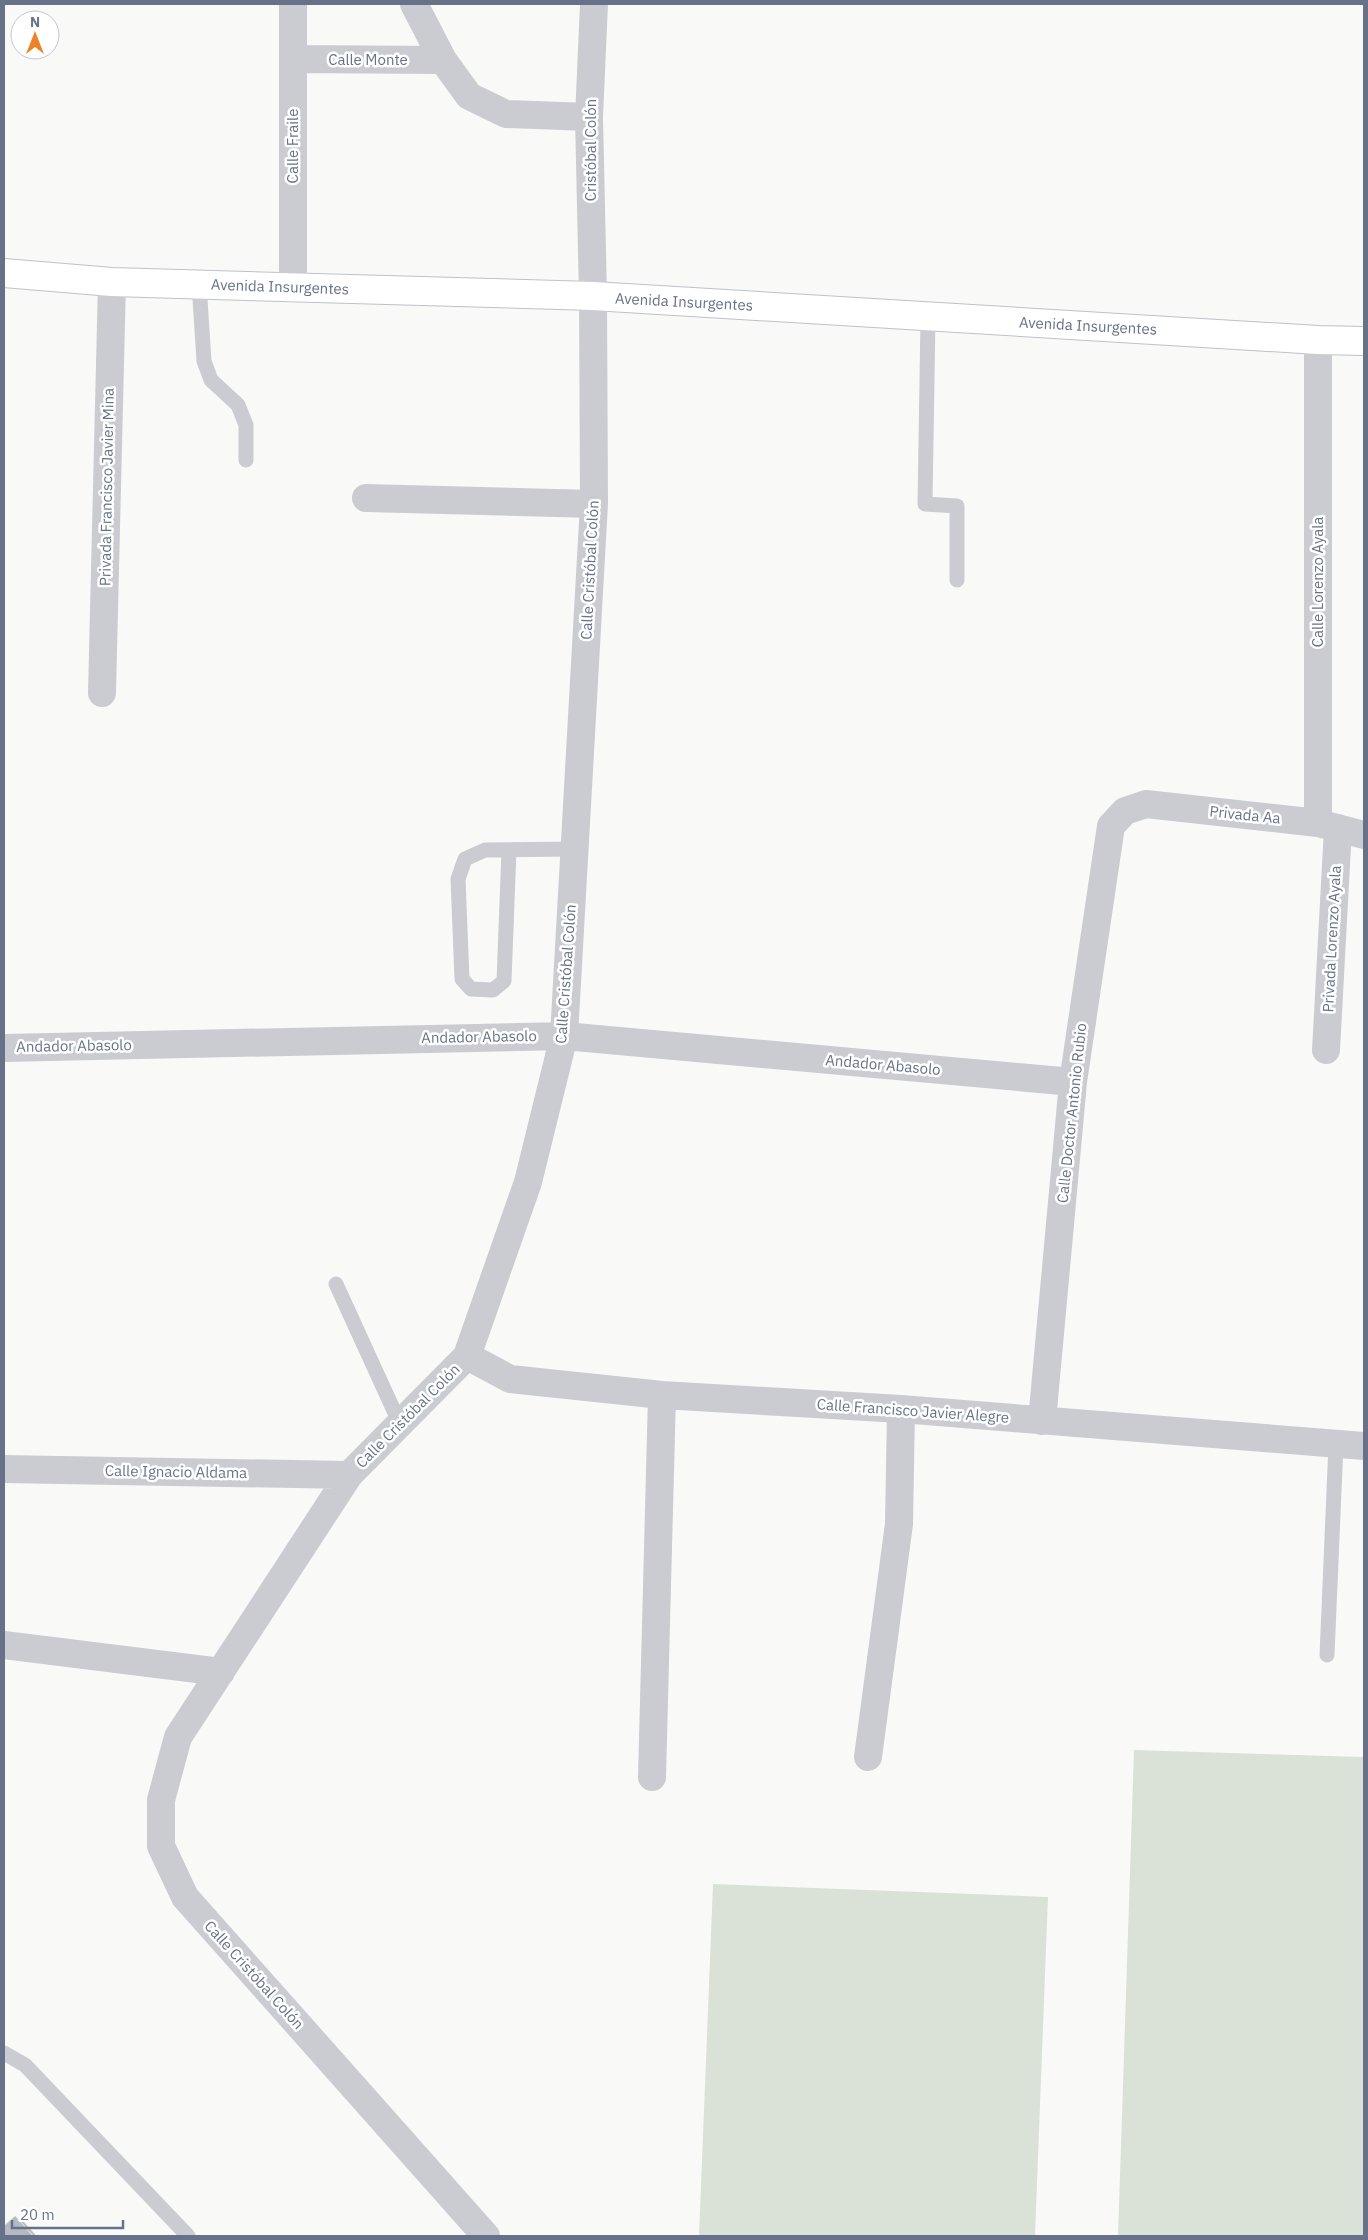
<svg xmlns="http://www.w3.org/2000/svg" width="1368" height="2240" font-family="'IBM Plex Sans',sans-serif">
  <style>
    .green { fill: #dae2d8 }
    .building { fill: #b4b9c2; stroke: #dbdcda; filter: url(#shadow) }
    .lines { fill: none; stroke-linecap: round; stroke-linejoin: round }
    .secondary-casing { stroke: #bec1c7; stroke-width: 30 }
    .service { stroke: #caccd1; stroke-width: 15 }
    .minor { stroke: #caccd1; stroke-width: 28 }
    .secondary { stroke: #fff; stroke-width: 28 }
    .labels { text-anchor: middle; stroke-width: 5; stroke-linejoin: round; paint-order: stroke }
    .street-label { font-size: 15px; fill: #67728a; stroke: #fff }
  </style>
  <defs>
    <filter id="shadow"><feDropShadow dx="5.5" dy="3" stdDeviation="0" flood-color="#0004"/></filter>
  </defs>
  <rect width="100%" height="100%" fill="#f9faf8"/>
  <path class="green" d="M1134,1750L1364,1757V2236H1118Z
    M713,1884L1048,1897L1035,2236H699Z"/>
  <path class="building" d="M15,2216L33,2236H4V2226Z"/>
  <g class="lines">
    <defs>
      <path id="secondary" d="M4,273L112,282L593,296L1318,340L1364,341"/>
    </defs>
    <use href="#secondary" class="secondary-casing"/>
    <path class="service" d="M199,284L204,361L211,380L238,405L246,425V460
      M928,317L925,504L957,506V580
      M509,850L504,981L493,990L471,989L462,979L458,879L465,859L485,850L575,849
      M336,1284L400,1424
      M1327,1655L1336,1444
      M4,2053L25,2065L188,2236"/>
    <path class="minor" d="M414,4L443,60L469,96L506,114L589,117
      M293,59L443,60
      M293,288V4
      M1318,340V823
      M366,498L594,504
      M102,693L112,282
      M4,1048L564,1036L1073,1082
      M1326,1050L1338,828
      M467,1356L510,1379L662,1395L901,1409L1364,1446
      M1042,1421L1073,1082L1111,826L1125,811L1146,804L1318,823L1364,835
      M4,1469L349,1475
      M4,1645L221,1672
      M868,1757L899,1524L901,1409
      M652,1777L662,1395
      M486,2236L185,1897L161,1846V1800L178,1737L349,1475L467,1356L528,1182L564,1036L594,504L593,296L589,117L594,4"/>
    <use href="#secondary" class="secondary"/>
  </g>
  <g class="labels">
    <g class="street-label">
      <text x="368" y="65">Calle Monte</text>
      <text transform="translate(293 146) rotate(-90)" y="5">Calle Fraile</text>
      <text transform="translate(591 150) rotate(-90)" y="5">Cristóbal Colón</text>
      <text transform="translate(280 287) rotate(2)" y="5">Avenida Insurgentes</text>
      <text transform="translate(684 302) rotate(3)" y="5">Avenida Insurgentes</text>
      <text transform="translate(1088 326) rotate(3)" y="5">Avenida Insurgentes</text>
      <text transform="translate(107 487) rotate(-89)" y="5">Privada Francisco Javier Mina</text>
      <text transform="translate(590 570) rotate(-87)" y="5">Calle Cristóbal Colón</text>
      <text transform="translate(1318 582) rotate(-90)" y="5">Calle Lorenzo Ayala</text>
      <text transform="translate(1245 815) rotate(6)" y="5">Privada Aa</text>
      <text transform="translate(1332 939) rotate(-87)" y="5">Privada Lorenzo Ayala</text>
      <text transform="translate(566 974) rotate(-86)" y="5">Calle Cristóbal Colón</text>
      <text transform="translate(479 1037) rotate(-1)" y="5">Andador Abasolo</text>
      <text transform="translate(74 1046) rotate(-1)" y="5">Andador Abasolo</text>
      <text transform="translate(883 1065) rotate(5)" y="5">Andador Abasolo</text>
      <text transform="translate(1072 1113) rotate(-84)" y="5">Calle Doctor Antonio Rubio</text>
      <text transform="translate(913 1411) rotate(4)" y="5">Calle Francisco Javier Alegre</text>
      <text transform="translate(408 1416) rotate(-45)" y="5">Calle Cristóbal Colón</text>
      <text transform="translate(176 1472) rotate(1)" y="5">Calle Ignacio Aldama</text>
      <text transform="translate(254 1975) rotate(48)" y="5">Calle Cristóbal Colón</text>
    </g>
  </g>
  <rect width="1368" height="2240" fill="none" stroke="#67728a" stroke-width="10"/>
  <g transform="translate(35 35)"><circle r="24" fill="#ffffff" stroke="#c2c7d0"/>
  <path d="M0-4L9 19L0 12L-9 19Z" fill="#ec8325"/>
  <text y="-8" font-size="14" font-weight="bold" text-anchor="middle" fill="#67728a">N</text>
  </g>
  <path d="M12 2220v8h111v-8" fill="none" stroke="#67728a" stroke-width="2.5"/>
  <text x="20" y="2220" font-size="15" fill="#67728a" stroke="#ffffff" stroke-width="4" paint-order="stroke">20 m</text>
</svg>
